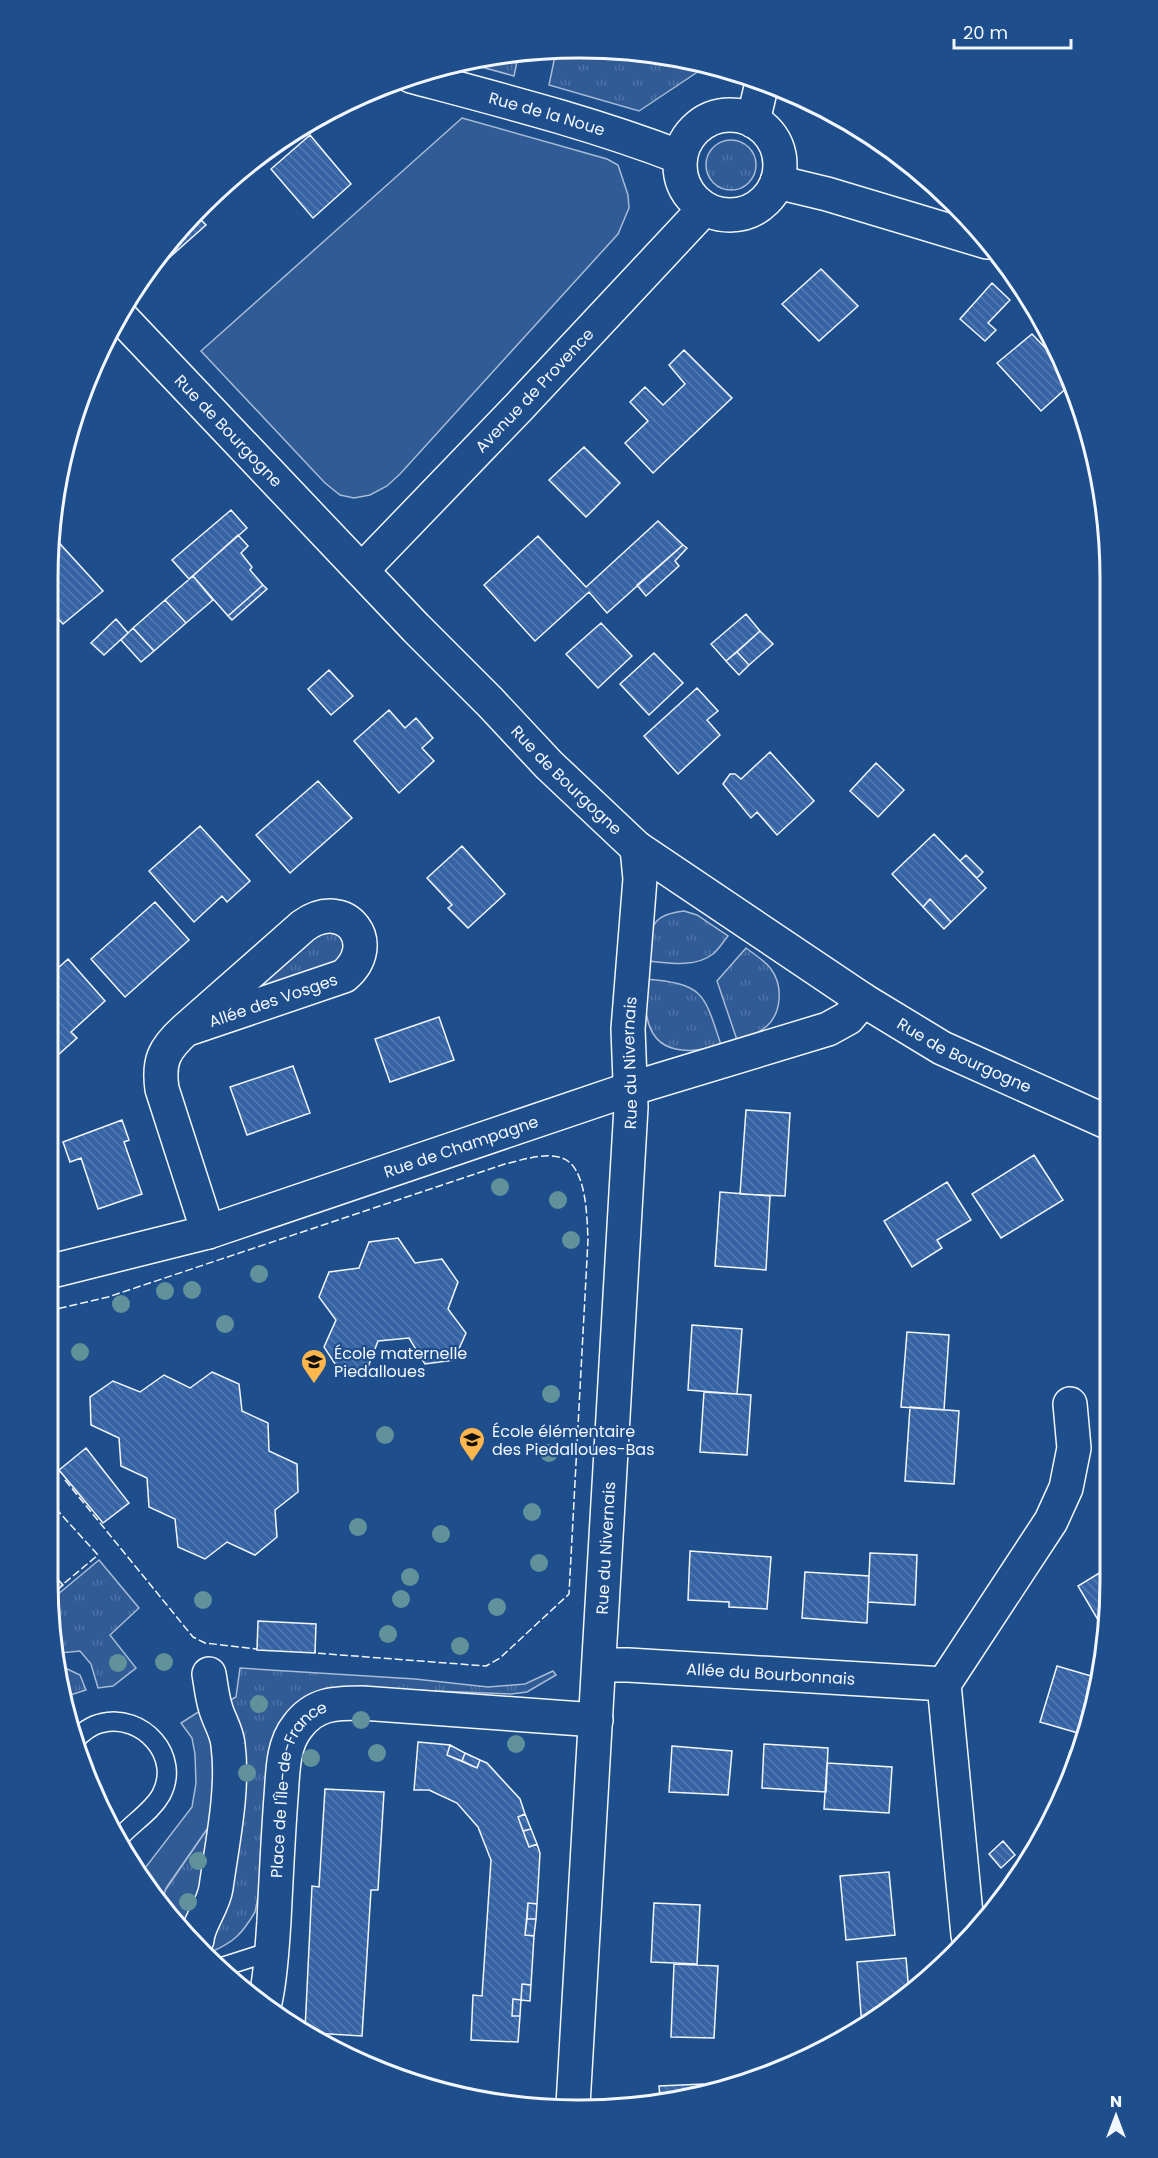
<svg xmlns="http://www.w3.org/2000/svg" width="1158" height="2158" font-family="Poppins,sans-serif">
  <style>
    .grass { fill: url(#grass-tufts); stroke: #a8bbd7; stroke-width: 1.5 }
    .built { fill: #305b95; stroke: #a8bbd7; stroke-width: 1.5 }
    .building { fill: url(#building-back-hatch); stroke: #f2f6ff; stroke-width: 1.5 }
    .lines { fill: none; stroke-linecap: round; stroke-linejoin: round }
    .lane-casing { stroke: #f2f6ff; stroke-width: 21 }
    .street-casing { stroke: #f2f6ff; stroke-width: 36 }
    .lane { stroke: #1f4e8c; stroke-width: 18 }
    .street { stroke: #1f4e8c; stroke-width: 33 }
    .fence { stroke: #f2f6ff; stroke-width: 1.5; stroke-dasharray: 8 3; stroke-linecap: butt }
    .tree { fill: #61919a }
    .labels { text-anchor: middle; stroke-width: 4.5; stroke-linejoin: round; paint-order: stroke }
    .street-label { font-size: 16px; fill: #f2f6ff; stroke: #1f4e8c }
    .poi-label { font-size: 16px; fill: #f2f6ff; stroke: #1f4e8c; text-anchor: start }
    .rim { fill: none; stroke: #f2f6ff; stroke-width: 3 }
  </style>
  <defs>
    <pattern id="grass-tufts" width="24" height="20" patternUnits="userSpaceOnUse" patternTransform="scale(1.5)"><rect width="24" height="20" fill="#305b95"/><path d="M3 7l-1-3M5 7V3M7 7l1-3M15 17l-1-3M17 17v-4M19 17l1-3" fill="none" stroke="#4e73a5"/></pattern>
    <pattern id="building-back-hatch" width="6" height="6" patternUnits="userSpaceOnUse" patternTransform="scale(1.5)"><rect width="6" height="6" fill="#3563a3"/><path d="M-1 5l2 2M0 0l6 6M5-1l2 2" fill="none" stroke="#537ab1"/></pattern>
  </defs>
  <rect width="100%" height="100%" fill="#1f4e8c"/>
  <path class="grass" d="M614,49L708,65L639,111L549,85L556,51Z
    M519,52L514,76L467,63Z
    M706 165a25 25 0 1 1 50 0a25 25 0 1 1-50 0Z
    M684,911L697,915L728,936C723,942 718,950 713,954C695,968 668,963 648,961C651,929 648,915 684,911Z
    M326,929L344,938L346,960L266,989L262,985L263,979Z
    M746,948C754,954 765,961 771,969C783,985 782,1012 767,1026C758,1034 748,1037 737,1040L717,981Z
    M646,979C704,984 704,993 721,1045C691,1054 654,1056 647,1017C644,1005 646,991 646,979Z
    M99,1560L139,1608L110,1635L136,1668L113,1686L98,1688L91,1664L80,1651L60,1653L51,1600Z
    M63,1667L80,1675L86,1690L67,1696Z
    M240,1668L415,1679L488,1687L525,1684L553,1671L556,1675L527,1692L511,1694L366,1688L297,1705L255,1912C242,1934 234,1942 211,1952L209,1950L221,1705L236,1697Z
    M214,1819L191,1934L168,1912L164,1906V1892Z"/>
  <path class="built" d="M462,118L607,159L618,165L628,195L629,208L618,234L400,474L387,486L370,495L354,498L340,495L325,483L201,351Z
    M206,1707L217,1726L214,1819L166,1888L163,1898L168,1912L158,1903L142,1872L192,1807L196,1783L195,1754L192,1738L181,1723Z"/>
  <path class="building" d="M310,135L351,184L313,218L271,169Z
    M196,215L206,225L170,257L163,250Z
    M821,269L858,306L819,341L782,304Z
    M992,283L1010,300L988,323L996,330L985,341L960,319Z
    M1032,334L1068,372L1072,383L1041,411L997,363Z
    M684,350L732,398L653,473L625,443L648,421L630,402L645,387L663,405L685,384L669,365Z
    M584,447L620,483L586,517L549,480Z
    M231,510L247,528L189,579L172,560Z
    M658,521L683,545L607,613L589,592L535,641L484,585L538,536L586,587Z
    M52,535L103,591L63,624L49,609V545Z
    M238,535L248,546L241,553L252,567L250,570L263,585L228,616L193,576Z
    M683,545L687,548L675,561L679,566L646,596L637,585Z
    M193,576L213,600L186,623L165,600Z
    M263,585L267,589L232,620L228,616Z
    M165,600L186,623L154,651L133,628Z
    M746,614L760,631L726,661L711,644Z
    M116,619L128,633L104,655L91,643Z
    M601,623L632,656L598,688L566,654Z
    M133,628L154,651L141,662L121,640Z
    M760,631L773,644L749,665L737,652Z
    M737,652L749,665L739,675L726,661Z
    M654,653L683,683L649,715L620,684Z
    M329,670L353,696L331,715L308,689Z
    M697,688L718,711L707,720L720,735L678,774L644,736Z
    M389,710L405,728L416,718L433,738L422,748L434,761L399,793L354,741Z
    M770,752L814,801L777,835L757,812L751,818L723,784L730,774H735L741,779Z
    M876,763L904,790L878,817L850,791Z
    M318,781L352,818L290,873L256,835Z
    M200,826L250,881L227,902L222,896L194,922L149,871Z
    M934,834L986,888L951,922L930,899L923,907L892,874Z
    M462,846L505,894L468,928L448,908L452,905L427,878Z
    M966,855L983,872L977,878L960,861Z
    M1107,867V891L1100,883L1101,874Z
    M930,899L951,922L944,929L923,907Z
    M155,902L189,940L125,997L91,959Z
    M68,959L105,1001L71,1032L77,1038L49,1063V976Z
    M439,1017L454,1060L390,1082L375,1039Z
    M293,1066L310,1113L247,1135L230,1087Z
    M746,1110L790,1113L785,1196L740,1194Z
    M122,1120L129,1140L124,1142L142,1194L98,1209L81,1158L70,1162L63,1142Z
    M1034,1155L1063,1200L1001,1238L972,1194Z
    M947,1182L971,1220L937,1240L942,1248L912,1267L884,1221Z
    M720,1192L770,1196L766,1270L715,1266Z
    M398,1238L415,1263L442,1259L458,1282L448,1309L466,1333L454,1360L425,1364L409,1338L378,1341L368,1367L339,1370L324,1347L336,1320L319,1297L329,1272L359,1268L369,1242Z
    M692,1325L742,1329L737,1394L688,1390Z
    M907,1332L949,1335L944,1410L901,1407Z
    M212,1372L239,1384L242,1411L268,1423L269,1451L297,1464L298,1492L275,1510L277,1537L255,1555L227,1542L205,1559L178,1547L175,1519L149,1507L147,1478L121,1466L119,1438L91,1425L90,1397L113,1381L140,1392L164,1375L190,1388Z
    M704,1392L751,1395L747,1455L700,1452Z
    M910,1407L959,1411L954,1484L905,1481Z
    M86,1448L129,1503L103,1523L59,1470Z
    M690,1551L771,1557L767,1609L729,1607V1602L688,1600Z
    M870,1553L917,1555L915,1605L868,1602Z
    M1109,1567V1613L1108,1621L1101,1625L1078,1586Z
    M48,1569L63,1585L51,1596L48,1579Z
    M805,1572L869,1576L867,1623L802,1618Z
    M258,1621L316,1624L315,1653L257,1650Z
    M1057,1666L1098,1678L1092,1716L1085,1735L1040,1722Z
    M418,1742L450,1745L447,1755L477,1768L480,1760L487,1763L520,1799L525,1814L518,1817L529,1847L537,1844L540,1853L537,1904L528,1903L525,1935L534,1936L531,1985L522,1984L521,2000L513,1999L512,2016H520L518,2042L471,2040L473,1995L482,1996L491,1860L478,1827L457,1803L429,1790H414Z
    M764,1744L828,1748L826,1792L762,1788Z
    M450,1745L465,1753L462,1761L447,1755Z
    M672,1746L732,1751L728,1795L669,1792Z
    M1070,1751L1078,1753L1061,1798L1056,1797Z
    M465,1753L480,1760L477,1768L462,1761Z
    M827,1763L892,1767L889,1813L824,1809Z
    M325,1789L384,1792L378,1890H371L362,2036L313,2033L305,2030L312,1886L319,1887Z
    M525,1814L531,1829L523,1831L518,1817Z
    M531,1829L537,1844L529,1847L523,1831Z
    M1003,1841L1015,1855L1001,1868L989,1854Z
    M889,1872L895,1935L846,1940L840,1876Z
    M528,1903L537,1904L536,1919H527Z
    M654,1903L700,1905L697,1964L651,1962Z
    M527,1919H536L534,1936L525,1935Z
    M906,1958L909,1992L874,2021L862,2027L857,1962Z
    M674,1964L718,1966L714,2038L671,2037Z
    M522,1984L531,1985L530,2001L521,2000Z
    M513,1999L521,2000L520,2016H512Z
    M703,2084V2088L660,2098L659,2086Z"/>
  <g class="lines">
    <defs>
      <path id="lane" d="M75,1740C83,1732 91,1725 102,1723C142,1713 182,1756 161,1795C152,1811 134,1822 122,1835
        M225,1966L272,1951"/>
      <g id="street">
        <path id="s1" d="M411,76C501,100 592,123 680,157"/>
        <circle cx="730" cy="165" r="50"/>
        <path d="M753,121L762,83"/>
        <path d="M777,182L827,194L987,242"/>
        <path id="s2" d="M120,316L416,628L490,702L549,765L637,848L863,1000L942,1048L1107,1122"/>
        <path id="s3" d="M362,570L518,408L704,209"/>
        <path id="s4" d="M185,1030L344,976C382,944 346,895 303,926L185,1030C164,1049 158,1061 162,1089L208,1232"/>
        <path id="s5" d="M48,1272L208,1232L630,1089L828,1029L848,1018L863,1000"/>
        <path id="s6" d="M599,1665H628L944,1684"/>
        <path d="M968,1935L944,1684L1051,1521L1066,1488L1074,1448L1070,1404"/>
        <path d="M197,1940C198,1923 213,1907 216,1888C222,1844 234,1789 228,1745C227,1731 218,1719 215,1706C212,1696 211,1685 209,1674"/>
        <path id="s7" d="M265,2002C271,1976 272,1948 274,1921C276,1880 278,1838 281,1797C283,1774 282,1746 297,1727C314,1703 336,1703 362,1703L596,1720"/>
        <path id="s8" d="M573,2105L631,1107L628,1029L640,879L637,848"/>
      </g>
    </defs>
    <use href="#lane" class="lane-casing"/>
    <use href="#street" class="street-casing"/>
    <use href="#lane" class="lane"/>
    <use href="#street" class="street"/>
    <path class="fence" d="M48,1311L108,1297L505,1164C522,1160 545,1152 562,1158C587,1166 587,1219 588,1240L569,1594L500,1658L486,1666L315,1653V1650
      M48,1459L59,1473
      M65,1480L193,1637L205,1643L257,1649
      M48,1500L98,1555L61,1586"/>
  </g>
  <g class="tree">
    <circle cx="500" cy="1187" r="9"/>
    <circle cx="558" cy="1200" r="9"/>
    <circle cx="571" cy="1240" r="9"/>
    <circle cx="259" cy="1274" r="9"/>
    <circle cx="192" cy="1290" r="9"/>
    <circle cx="165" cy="1291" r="9"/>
    <circle cx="121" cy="1304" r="9"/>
    <circle cx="225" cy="1324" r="9"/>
    <circle cx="80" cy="1352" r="9"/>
    <circle cx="551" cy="1394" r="9"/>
    <circle cx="385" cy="1435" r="9"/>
    <circle cx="549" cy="1453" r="9"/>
    <circle cx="532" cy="1512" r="9"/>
    <circle cx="358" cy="1527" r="9"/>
    <circle cx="441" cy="1534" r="9"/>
    <circle cx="539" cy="1563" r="9"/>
    <circle cx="410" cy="1577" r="9"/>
    <circle cx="401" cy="1599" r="9"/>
    <circle cx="203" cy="1600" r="9"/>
    <circle cx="497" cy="1607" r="9"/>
    <circle cx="388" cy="1634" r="9"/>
    <circle cx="460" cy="1646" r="9"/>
    <circle cx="164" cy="1662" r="9"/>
    <circle cx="118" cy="1663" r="9"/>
    <circle cx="259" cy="1704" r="9"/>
    <circle cx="361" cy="1720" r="9"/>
    <circle cx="516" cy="1744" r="9"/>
    <circle cx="377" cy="1753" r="9"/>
    <circle cx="311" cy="1758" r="9"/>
    <circle cx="247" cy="1773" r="9"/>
    <circle cx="198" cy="1861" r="9"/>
    <circle cx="188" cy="1902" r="9"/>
  </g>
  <defs>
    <symbol id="school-pin" viewBox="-11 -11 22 30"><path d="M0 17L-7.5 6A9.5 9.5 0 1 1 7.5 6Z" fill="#ffb74d" stroke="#1f4e8c"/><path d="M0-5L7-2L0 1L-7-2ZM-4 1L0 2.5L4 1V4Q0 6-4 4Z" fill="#111"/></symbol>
  </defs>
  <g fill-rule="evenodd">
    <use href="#school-pin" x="299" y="1347" width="30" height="40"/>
    <use href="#school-pin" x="457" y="1425" width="30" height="40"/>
  </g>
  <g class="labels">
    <g class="street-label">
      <text dy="6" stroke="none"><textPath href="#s1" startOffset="141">Rue de la Noue</textPath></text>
      <text dy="6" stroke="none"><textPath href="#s3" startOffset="249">Avenue de Provence</textPath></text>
      <text dy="6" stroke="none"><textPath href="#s2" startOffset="158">Rue de Bourgogne</textPath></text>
      <text dy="6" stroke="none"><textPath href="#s2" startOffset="644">Rue de Bourgogne</textPath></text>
      <text dy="6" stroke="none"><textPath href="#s4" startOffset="93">Allée des Vosges</textPath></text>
      <text dy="6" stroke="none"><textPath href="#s2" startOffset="1130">Rue de Bourgogne</textPath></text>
      <text dy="6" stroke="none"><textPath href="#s8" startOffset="1044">Rue du Nivernais</textPath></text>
      <text dy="6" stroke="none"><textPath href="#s5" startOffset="432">Rue de Champagne</textPath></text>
      <text dy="6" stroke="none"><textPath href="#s8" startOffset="558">Rue du Nivernais</textPath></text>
      <text dy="6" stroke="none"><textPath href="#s6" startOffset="172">Allée du Bourbonnais</textPath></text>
      <text dy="6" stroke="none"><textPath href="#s7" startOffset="220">Place de l'Île-de-France</textPath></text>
    </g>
    <g class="poi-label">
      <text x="334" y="1359">École maternelle<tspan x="334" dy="18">Piedalloues</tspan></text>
      <text x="492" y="1437">École élémentaire<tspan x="492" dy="18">des Piedalloues-Bas</tspan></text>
    </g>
  </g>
  <path d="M0 0H1158V2158H0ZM578 58H580A520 520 0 0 1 1100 578V1580A520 520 0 0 1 580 2100H578A520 520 0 0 1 58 1580V578A520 520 0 0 1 578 58Z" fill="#1f4e8c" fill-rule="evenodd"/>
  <path class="rim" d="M578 58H580A520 520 0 0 1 1100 578V1580A520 520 0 0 1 580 2100H578A520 520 0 0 1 58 1580V578A520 520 0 0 1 578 58Z"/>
  <g transform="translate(1116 2116)" stroke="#1f4e8c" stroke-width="4.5" paint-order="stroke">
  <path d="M0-4.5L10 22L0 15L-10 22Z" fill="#f2f6ff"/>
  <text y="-9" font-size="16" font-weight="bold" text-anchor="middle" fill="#f2f6ff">N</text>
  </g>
  <path d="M954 39v9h117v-9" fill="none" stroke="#f2f6ff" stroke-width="3"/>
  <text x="963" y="39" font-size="18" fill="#f2f6ff" stroke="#1f4e8c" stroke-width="4.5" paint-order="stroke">20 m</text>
</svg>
